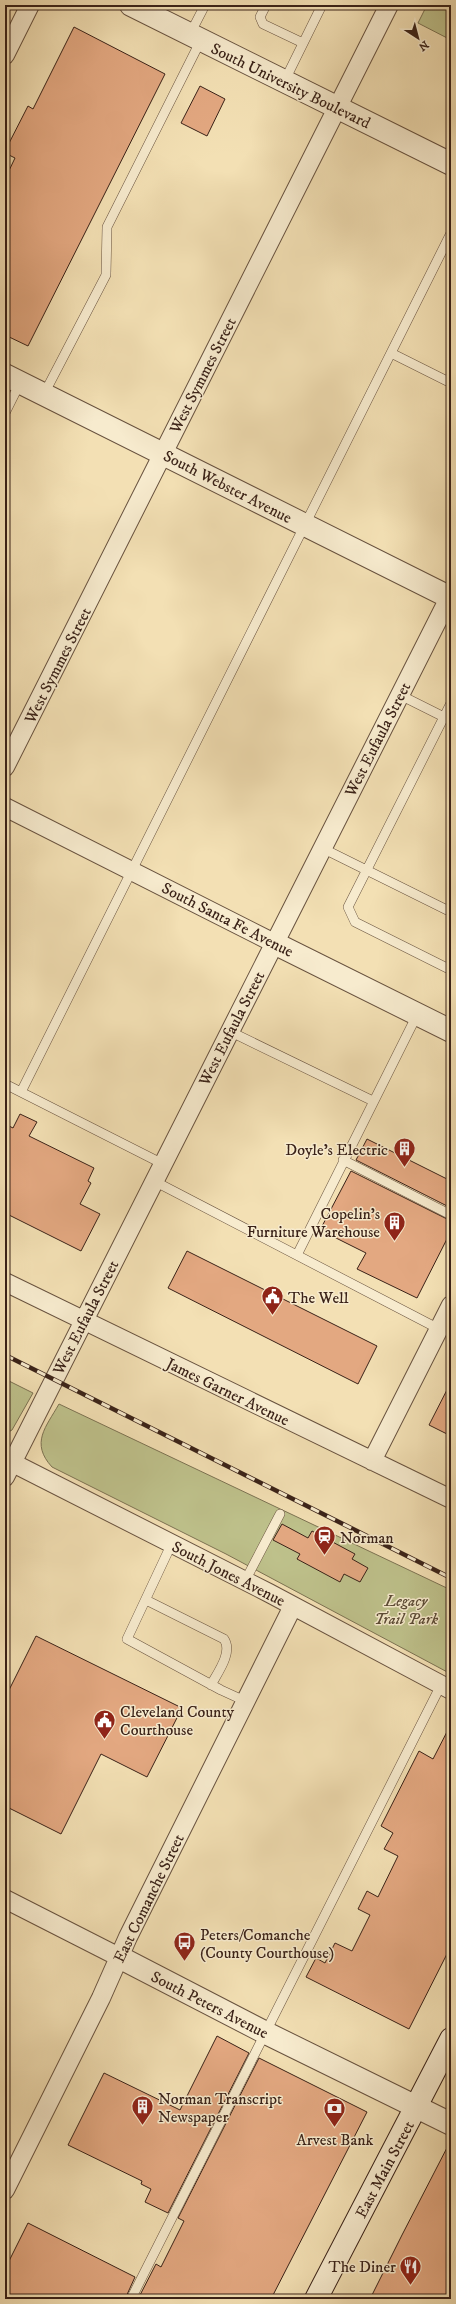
<svg xmlns="http://www.w3.org/2000/svg" width="456" height="2304" font-family="'IM FELL DW Pica',serif">
  <style>
    .green { fill: #bec18b; stroke: #7c7252 }
    .building { fill: #e3a881; stroke: #3a2218 }
    .lines { fill: none; stroke-linecap: round; stroke-linejoin: round }
    .service-casing { stroke: #68523f; stroke-width: 10 }
    .minor-casing { stroke: #68523f; stroke-width: 20 }
    .tertiary-casing { stroke: #68523f; stroke-width: 24 }
    .secondary-casing { stroke: #3a2218; stroke-width: 24 }
    .service { stroke: #f7ebce; stroke-width: 9 }
    .minor { stroke: #f7ebce; stroke-width: 18 }
    .tertiary { stroke: #f7ebce; stroke-width: 22 }
    .secondary { stroke: #f7ebce; stroke-width: 22 }
    .rail-casing { stroke: #3a2218; stroke-width: 4.5 }
    .rail { stroke: #f7ebce; stroke-width: 3; stroke-dasharray: 9; stroke-linecap: butt }
    .labels { text-anchor: middle; stroke-width: 3; stroke-linejoin: round; paint-order: stroke }
    .street-label { font-size: 16px; fill: #3a2218; stroke: #f7ebce }
    .poi-label { font-size: 16px; fill: #3a2218; stroke: #f7ebce; text-anchor: start }
    .park-label { font-size: 16px; font-style: italic; fill: #5b4a35; stroke: #f7ebce }
  </style>
  <rect width="100%" height="100%" fill="#f3e0b4"/>
  <filter id="stains"><feTurbulence type="fractalNoise" baseFrequency=".005" numOctaves="4"/><feColorMatrix values="0 0 0 0 .2 0 0 0 0 .09 0 0 0 0 .02 0 0 0 .5 -.17"/></filter>
  <radialGradient id="worn" r=".72"><stop offset=".6" stop-color="#630" stop-opacity="0"/><stop offset="1" stop-color="#630" stop-opacity=".3"/></radialGradient>
  <path class="green" d="M427,5H451V40L418,23Z
    M5,1379L33,1393L12,1430L5,1434Z
    M59,1404L451,1590V1674L226,1554L52,1467C30,1443 46,1427 59,1404Z"/>
  <path class="building" d="M74,27L165,74L28,346L5,335V179L15,158L5,153V151L28,106L33,109Z
    M200,86L225,99L207,136L181,123Z
    M20,1114L37,1122L29,1136L94,1168L88,1181L91,1183L80,1204L100,1214L81,1251L5,1213V1124L13,1128Z
    M367,1139L451,1181V1208L356,1160Z
    M351,1171L451,1221V1231L417,1298L357,1269L366,1253L320,1230Z
    M187,1251L377,1346L358,1384L168,1288Z
    M451,1382V1436L429,1425Z
    M282,1524L308,1538L312,1531L355,1554L352,1559L368,1568L360,1582L344,1574L340,1582L297,1559L300,1554L273,1540Z
    M36,1636L182,1708L147,1777L101,1754L61,1834L5,1806V1698Z
    M451,1724V1946L409,2029L306,1977L316,1958L325,1963L335,1943L352,1951L370,1915L358,1909L367,1891L378,1897L398,1856L384,1849L393,1833L381,1826L419,1751L433,1759Z
    M217,2036L249,2053L168,2213L145,2202L151,2189L141,2184L142,2181L68,2145L104,2073L180,2110Z
    M259,2058L367,2112L271,2299H138L156,2264L161,2267L184,2221L178,2218Z
    M451,2140V2299H370L402,2235Z
    M28,2223L135,2277L125,2299H5V2269Z"/>
  <g class="lines">
    <defs>
      <path id="service" d="M266,5L260,17L263,24L303,43
        M190,34L205,5
        M284,82L322,5
        M391,353L451,383
        M44,394L106,275L107,227L201,40
        M5,413L20,383
        M400,695L444,717
        M451,703L348,907L355,922L451,970
        M322,848L451,912
        M229,1031L373,1101
        M5,1084L163,1164
        M21,1092L451,233
        M343,1160L451,1215
        M154,1181L439,1329
        M297,1255L417,1015
        M172,1543L127,1639L221,1690L245,1701
        M245,1581L280,1514
        M146,1600L224,1639C233,1652 218,1672 211,1685
        M131,2299L441,1685"/>
      <path id="minor" d="M5,55L30,5
        M5,767L389,5
        M5,807L274,943
        M5,1282L451,1499
        M5,1459L269,1593L451,1690
        M372,1461L451,1305
        M5,1477L451,594
        M5,1899L119,1957
        M5,2190L101,1998L128,1937L293,1606"/>
      <path id="tertiary" d="M131,5L451,164
        M5,375L451,598
        M274,943L451,1031
        M119,1957L266,2033L451,2124"/>
      <path id="secondary" d="M316,2299L451,2039"/>
    </defs>
    <use href="#service" class="service-casing"/>
    <use href="#minor" class="minor-casing"/>
    <use href="#tertiary" class="tertiary-casing"/>
    <use href="#secondary" class="secondary-casing"/>
    <use href="#service" class="service"/>
    <use href="#minor" class="minor"/>
    <use href="#tertiary" class="tertiary"/>
    <use href="#secondary" class="secondary"/>
    <defs>
      <path id="rail" d="M5,1355L451,1578"/>
    </defs>
    <use href="#rail" class="rail-casing"/>
    <use href="#rail" class="rail"/>
  </g>
  <defs>
    <symbol id="building-pin" viewBox="-11 -11 22 30"><path d="M0 17L-7.5 6A9.5 9.5 0 1 1 7.5 6Z" fill="#8f2418" stroke="#f7ebce"/><path d="M-4-6H4V6H1V3H-1V6H-4ZM-2.5-4.3h1.7v1.8h-1.7ZM.8-4.3h1.7v1.8H.8ZM-2.5-1h1.7V.8h-1.7ZM.8-1h1.7V.8H.8Z" fill="#fff"/></symbol>
    <symbol id="civic-pin" viewBox="-11 -11 22 30"><path d="M0 17L-7.5 6A9.5 9.5 0 1 1 7.5 6Z" fill="#8f2418" stroke="#f7ebce"/><path d="M-.6-6.5H3V-4.5H.6V-3L4-1V1h2V6H-6V1h2V-1L-.6-3ZM-1.2 2.5V6h2.4V2.5Z" fill="#fff"/></symbol>
    <symbol id="station-pin" viewBox="-11 -11 22 30"><path d="M0 17L-7.5 6A9.5 9.5 0 1 1 7.5 6Z" fill="#8f2418" stroke="#f7ebce"/><path d="M-3-6H3Q5-6 5-4V2Q5 4 3 4L4.5 6H3L1.5 4h-3L-3 6H-4.5L-3 4Q-5 4-5 2V-4Q-5-6-3-6ZM-3.5-4v3h7v-3ZM-3.5 1v1.5H-2V1ZM2 1v1.5H3.5V1Z" fill="#fff"/></symbol>
    <symbol id="bus-pin" viewBox="-11 -11 22 30"><path d="M0 17L-7.5 6A9.5 9.5 0 1 1 7.5 6Z" fill="#8f2418" stroke="#f7ebce"/><path d="M-5-6H5V4H4V6H2V4H-2V6H-4V4H-5ZM-3.5-4V0h7V-4ZM-3.5 1.2v1.5H-2V1.2ZM2 1.2v1.5H3.5V1.2Z" fill="#fff"/></symbol>
    <symbol id="bank-pin" viewBox="-11 -11 22 30"><path d="M0 17L-7.5 6A9.5 9.5 0 1 1 7.5 6Z" fill="#8f2418" stroke="#f7ebce"/><path d="M-6-4H6V4H-6ZM0-2.3a2.3 2.3 0 1 0 0 4.6a2.3 2.3 0 1 0 0-4.6Z" fill="#fff"/></symbol>
    <symbol id="restaurant-pin" viewBox="-11 -11 22 30"><path d="M0 17L-7.5 6A9.5 9.5 0 1 1 7.5 6Z" fill="#8f2418" stroke="#f7ebce"/><path d="M-5-6h1v4h1v-4h1v4h1v-4h1v5L-1.5 .5V6h-2V.5L-5-1ZM5-6V6H3V1.5H1.5Q1.5-4 5-6Z" fill="#fff"/></symbol>
  </defs>
  <g fill-rule="evenodd">
    <use href="#building-pin" x="392" y="1136" width="25" height="34"/>
    <use href="#building-pin" x="382" y="1210" width="25" height="34"/>
    <use href="#civic-pin" x="260" y="1284" width="25" height="34"/>
    <use href="#station-pin" x="312" y="1524" width="25" height="34"/>
    <use href="#civic-pin" x="92" y="1708" width="25" height="34"/>
    <use href="#bus-pin" x="172" y="1930" width="25" height="34"/>
    <use href="#building-pin" x="130" y="2094" width="25" height="34"/>
    <use href="#bank-pin" x="322" y="2096" width="25" height="34"/>
    <use href="#restaurant-pin" x="398" y="2254" width="25" height="34"/>
  </g>
  <g class="labels">
    <g class="street-label">
      <text transform="translate(291 85) rotate(26)" y="6">South University Boulevard</text>
      <text transform="translate(202 375) rotate(-63)" y="6">West Symmes Street</text>
      <text transform="translate(228 486) rotate(27)" y="6">South Webster Avenue</text>
      <text transform="translate(57 665) rotate(-63)" y="6">West Symmes Street</text>
      <text transform="translate(377 739) rotate(-63)" y="6">West Eufaula Street</text>
      <text transform="translate(228 919) rotate(27)" y="6">South Santa Fe Avenue</text>
      <text transform="translate(231 1028) rotate(-63)" y="6">West Eufaula Street</text>
      <text transform="translate(85 1317) rotate(-63)" y="6">West Eufaula Street</text>
      <text transform="translate(228 1391) rotate(26)" y="6">James Garner Avenue</text>
      <text transform="translate(229 1573) rotate(27)" y="6">South Jones Avenue</text>
      <text transform="translate(148 1898) rotate(-64)" y="6">East Comanche Street</text>
      <text transform="translate(210 2004) rotate(27)" y="6">South Peters Avenue</text>
      <text transform="translate(384 2169) rotate(-62)" y="6">East Main Street</text>
    </g>
    <g class="poi-label">
      <text x="388" y="1155" text-anchor="end">Doyle's Electric</text>
      <text x="380" y="1219" text-anchor="end">Copelin's<tspan x="380" dy="18">Furniture Warehouse</tspan></text>
      <text x="288" y="1303">The Well</text>
      <text x="340" y="1543">Norman</text>
      <text x="120" y="1717">Cleveland County<tspan x="120" dy="18">Courthouse</tspan></text>
      <text x="200" y="1940">Peters/Comanche<tspan x="200" dy="18">(County Courthouse)</tspan></text>
      <text x="158" y="2104">Norman Transcript<tspan x="158" dy="18">Newspaper</tspan></text>
      <text x="335" y="2145" text-anchor="middle">Arvest Bank</text>
      <text x="396" y="2272" text-anchor="end">The Diner</text>
    </g>
    <g class="park-label">
      <text x="406" y="1606">Legacy<tspan x="406" dy="18">Trail Park</tspan></text>
    </g>
  </g>
  <rect width="456" height="2304" fill="none" stroke="#f3e0b4" stroke-width="20"/>
  <rect x="6" y="6" width="444" height="2292" fill="none" stroke="#3a2218" stroke-width="2"/>
  <rect x="10" y="10" width="436" height="2284" fill="none" stroke="#3a2218"/>
  <g transform="translate(418 38) rotate(144)" stroke="#f7ebce" stroke-width="3" paint-order="stroke">
  <path d="M0-3L7 15L0 10L-7 15Z" fill="#3a2218"/>
  <text y="-6" font-size="11" font-weight="bold" text-anchor="middle" fill="#3a2218">N</text>
  </g>
  <rect width="100%" height="100%" filter="url(#stains)"/>
  <rect width="100%" height="100%" fill="url(#worn)"/>
</svg>
